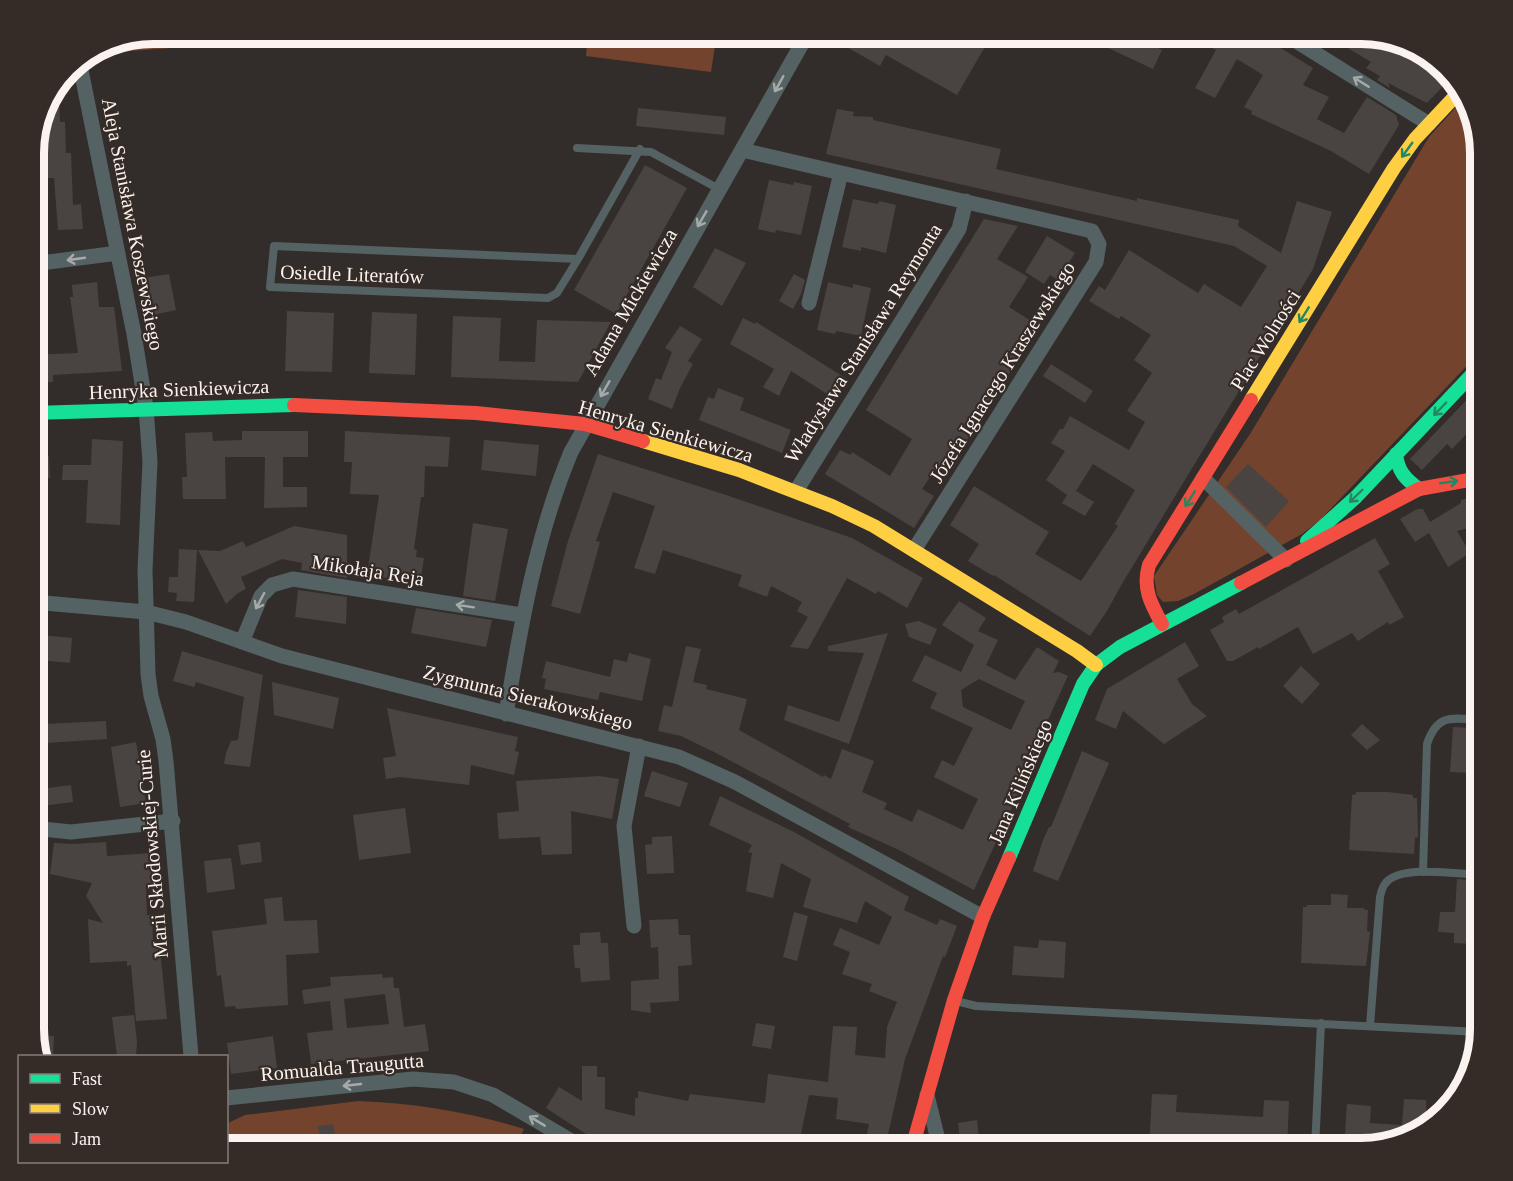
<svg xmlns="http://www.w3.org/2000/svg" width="1513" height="1181" font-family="Georgia,serif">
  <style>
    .green { fill: #73432d }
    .building { fill: #494442; fill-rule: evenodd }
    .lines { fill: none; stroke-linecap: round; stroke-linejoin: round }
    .lane { stroke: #556263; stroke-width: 8 }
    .street { stroke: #556263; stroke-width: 15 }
    .fast { stroke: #16e098; stroke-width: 14 }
    .slow { stroke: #ffcf43; stroke-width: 14 }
    .jam { stroke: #f24e42; stroke-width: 14 }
    .oneway { stroke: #a8aaaa }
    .oneway2 { stroke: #268660 }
    .labels { text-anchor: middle; stroke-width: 4.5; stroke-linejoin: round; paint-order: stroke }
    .street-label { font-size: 20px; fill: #faf3f0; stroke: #362c27 }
    .rim { fill: none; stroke: #faf3f0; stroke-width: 8 }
  </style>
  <rect width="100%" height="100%" fill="#322d2a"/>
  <path class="green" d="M153,33H228L226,44L102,53L101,46L107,42Z
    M588,33H717L711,72L586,56Z
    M1465,97L1468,100L1480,153V352L1320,520L1302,534L1194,594L1178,601L1163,602L1157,595L1154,576L1250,434L1429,137Z
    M358,1101C414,1103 469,1112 524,1129L515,1148H227L226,1124L245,1115Z"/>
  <path class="building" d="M822,33H993L957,95L886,55L880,66Z
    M1115,33H1128L1162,50L1153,69L1106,47Z
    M1188,33H1256L1313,68L1303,85L1329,97L1317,119L1344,133L1367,97L1396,115L1399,125L1369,174L1331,151L1251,114L1252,111L1244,107L1263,75L1237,59L1215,98L1195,88L1216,50Z
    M1323,33H1360L1399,39L1439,63L1451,78L1427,103L1388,83L1390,88L1377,80L1380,76L1366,68L1371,62Z
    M46,98H59L60,122H65L66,153H71L73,205L81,204L83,229L58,230L54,178H47L46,165L33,166V145Z
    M638,108L726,117L724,135L636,126Z
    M837,109L854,112L853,116L873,117V120L1001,149L996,169L1137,201V198L1239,220L1238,226L1281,253L1297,201L1332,212L1313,269L1123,582L1107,611L1090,636L994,575L993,576L968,561L979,544L950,525L974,486L1049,532L1035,554L1081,581L1118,526L1115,524L1135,490L1093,464L1076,491L1094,502L1085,516L1062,503L1067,495L1046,480L1065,451L1051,443L1060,429H1063L1070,416L1129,450L1145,422L1127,411L1152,373L1134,360L1151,335L1121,316L1119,319L1089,301L1099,286L1105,290L1129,250L1198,293L1204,284L1241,307L1267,266L1234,246L826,154Z
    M645,165L687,188L616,314L574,290Z
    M769,180L793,185L794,182L812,186L801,235L776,230L775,233L758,229Z
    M853,199L878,204L879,201L896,205L886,253L861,247V251L842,247Z
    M984,219L1018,226L997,259L1028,277L1009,307L1039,326L948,471L938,465L922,489L934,496L914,528L825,474L840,450L851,455L852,452L890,476L912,439L866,410Z
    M1047,236L1075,253L1058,280L1050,275L1044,284L1025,272Z
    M715,248L746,263L722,306L693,287Z
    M169,274L176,310L153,315L144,278Z
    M794,274L805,280L801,294L793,309L779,301Z
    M97,282L99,307H114L122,371L53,375V382L33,383V355L78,353L70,297H73L72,285Z
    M828,282L853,288V284L871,288L861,336L836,331L835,334L817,330Z
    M287,311L334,313L332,372L285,371Z
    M372,312L417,314L415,375L369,373Z
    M453,316L501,318L499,361L535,362L537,320L611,322L578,382L451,377Z
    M743,318L755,324L756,322L847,379L835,399L791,371L779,396L763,387L774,369L730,344Z
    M680,326L702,339L688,361L693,364L680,388L672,409L648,399L656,378L661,380L672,352L665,348Z
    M1051,364L1093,391L1085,403L1043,376Z
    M1480,386V420L1452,449L1447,444L1422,470L1410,459Z
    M718,388L744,398L740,410L791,430L782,453L699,420L708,397L714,399Z
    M242,431H308V457H283V487H307V507L264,508L265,457H225L226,499H183L182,477H187L185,433L212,432L213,441L242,440Z
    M345,431L450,437L448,467L425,466L424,497H421L414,549L417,550L416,557L424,558L420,583L367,575L379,495L350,494L352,462H344Z
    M92,439L123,441L120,525L86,523L88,480H62L63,465H91Z
    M484,440L539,445L536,476L481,470Z
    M598,454L726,495L852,538L923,578L907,608L878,591L876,594L847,578L808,649L790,647L808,617L797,611L802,602L771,586L767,597L738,586L742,575L663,550L655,574L634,568L655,506L613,492L596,541L600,542L580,614L551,606L568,541Z
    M49,456L50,478L33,479V458Z
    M1248,464L1289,501L1266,527L1226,487Z
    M1480,495V525L1457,531L1470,553L1448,567L1429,533L1415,542L1400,519L1417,509H1423L1430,522L1461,503V500Z
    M473,523L508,529L495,601L463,596Z
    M294,526L347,535V578L301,570L302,563L282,559L241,577L246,589L238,593L226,604L198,550L220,551L243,541L246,547Z
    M1375,538L1390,564L1378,571L1404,617L1389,625L1388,622L1358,641L1352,633L1313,654L1298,627L1259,649L1258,647L1233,661H1227L1210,630L1224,622L1222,617L1236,609L1239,614Z
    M179,549L197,550L194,602L176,601L177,593L168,592L169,577H178Z
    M298,590L347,597L346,624L295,617Z
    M959,601L986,618L978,631L998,640L986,665L1015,680L1037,647L1059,661L1053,673L1059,672L1068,676L1046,724L1049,722L1014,803L974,890L899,850L848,827L850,824L716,753L681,736L658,731L664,705L672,707L686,646L701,649L693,682L707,685L706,689L747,699L739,730L823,777L824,775L831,779L842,749L874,761L862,792L887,803L884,809L912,822L918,809L963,830L978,799L934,777L942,760L954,766L973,728L930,708L937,693L912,681L925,655L961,672L974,645L942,625ZM979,679L1025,701L1011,730L963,707L961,690Z
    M416,608L492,620L486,647L411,633Z
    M919,621L937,629L930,645L909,637L905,624Z
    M888,633L849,744L784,720L788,705L839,722L864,653L828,651V646Z
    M40,635L72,638L70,663L39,660Z
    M1185,642L1199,666L1177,679L1192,704L1207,716L1164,744L1123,711L1116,729L1095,720L1107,689Z
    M182,651L263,675L250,767L224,764L226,753L231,741L238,740L244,697L196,682L194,687L173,681Z
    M629,653L651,659L642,701L600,692L598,700L544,689L546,679L542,678L546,661L610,677L614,659L627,662Z
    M1301,666L1320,684L1302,704L1283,686Z
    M272,682L339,698L333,729L274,715Z
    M387,708L518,737L515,751L519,752L514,775L471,765L469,785L400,777L386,779L383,758L396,756Z
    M106,721L107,739L46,743L45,724Z
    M1362,724L1380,740L1367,750L1351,735Z
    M1453,727L1474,728V737H1480V766L1472,765V773L1450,772Z
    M136,742L146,803L120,807L111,747Z
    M1082,751L1109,763L1058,881L1033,871L1043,840L1049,827H1051Z
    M652,771L688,783L680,807L644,796Z
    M599,776L619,779L612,819L571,811L572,854L542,855L540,837L499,839L497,813L519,811L516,781Z
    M71,785L73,802L33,807V790Z
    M1356,792H1388L1413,795V798H1417L1418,837L1415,838L1414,854L1349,850L1352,795L1356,794Z
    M720,796L796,833L909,897L904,910L937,925L940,919L957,926L945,957L943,956L905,1059L885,1148H864L869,1124L836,1119L838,1098L809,1095L798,1148H654L589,1136L546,1108L559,1087L582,1101V1066H597V1077H605V1109L635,1116V1098H638V1091L688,1101L690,1094L765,1103L768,1074L828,1082L833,1026L857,1027L855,1055L885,1058L887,1027L897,1002L869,991L872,984L842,974L850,952L833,945L840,928L879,945L892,917L865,901L857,923L803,907L811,879L781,863L773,898L746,891L752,853L748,852L752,845L709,825Z
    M405,808L411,853L359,860L353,815Z
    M672,836L674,873L647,874L645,845L652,844V837Z
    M106,842L107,856L152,853L154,885L146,886L147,915H152L153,940L159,939L167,1019L136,1021L131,965L127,966V961L90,963L88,919L103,923L86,896L92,883L50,874L54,843L74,844Z
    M260,842L262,862L241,865L238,845Z
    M231,858L235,889L207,893L204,861Z
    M1457,879L1480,881V942H1475L1474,944L1454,943V933L1438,932L1440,912H1455Z
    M1331,894L1348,895L1347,908H1364L1365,910H1368L1367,931L1370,932L1366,966L1301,963L1303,907H1307V905H1331Z
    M282,897L284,921L317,920L319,953L286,955L288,1005L236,1009L235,1006L225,1007L221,975L217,976L212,931L267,924L264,899Z
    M794,912L808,916L797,961L783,957Z
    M678,919L679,935H690L692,965L678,966L679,1001L650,1003L651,1013L631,1010V981L659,979L658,947L651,948L649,920Z
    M600,932L601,943H608L610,980L581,982L580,968H575L573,945H580V933Z
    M1039,940L1066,942L1064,978L1012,975L1014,946L1038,948Z
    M382,974L383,978L393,977L394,988H399L404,1027L425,1024L429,1051L311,1064L307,1033L333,1030L330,1001L304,1004L302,990L331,986L330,977ZM385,994L389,1024L347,1028L344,999Z
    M134,1015L137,1042L136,1056H117L112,1017Z
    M756,1023L775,1026L771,1049L752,1046Z
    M33,1035L54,1036L53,1056H39Z
    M273,1036L277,1068L231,1074L227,1043Z
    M1152,1094L1177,1095L1176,1112L1263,1117L1264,1100L1289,1101L1287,1148H1149Z
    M1404,1099L1426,1100L1427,1125L1413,1136L1360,1148H1344L1347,1104L1371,1106L1370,1123L1402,1125Z
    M977,1120L980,1148H961L958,1123Z
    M333,1124L337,1144L321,1147L318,1126Z"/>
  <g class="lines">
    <path class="lane" d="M577,148L651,152L719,189
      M578,259L557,293L548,298L270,287L274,246L578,259L640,149
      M1470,693H1480
      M1423,872L1427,744C1437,713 1453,718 1480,720
      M956,1001L976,1006L1479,1032
      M1370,1026L1380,897C1381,893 1382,887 1385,884C1398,864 1458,874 1480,875
      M1315,1148L1321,1023"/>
    <path class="street" d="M1283,33L1429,124
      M79,60L134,334L146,408L150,462L145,570L148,674L151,696L163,739L166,761L191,1056
      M742,150L1092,231L1099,244L1096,262L914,550
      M33,264L118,253
      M809,303L841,173
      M1203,478L1286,560
      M796,491L959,229L966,201
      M33,602L146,612L186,622L282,656L679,757L735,782L983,917
      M242,642L261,596L272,585L293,579L522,615
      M506,714C521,624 536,536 571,452L808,33
      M33,828L71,832L173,821
      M634,926L624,826L639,746
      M927,1095L940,1148
      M226,1098L413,1079L454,1082L493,1095L573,1142L589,1148"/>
    <path class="fast" d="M33,413L294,405
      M1396,454C1398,471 1405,479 1419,489
      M1307,541L1356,497L1480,366
      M1009,858L1083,684L1096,665L1120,647L1241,583"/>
    <path class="slow" d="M1251,400L1394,168L1415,139L1460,91
      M643,441L739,470L832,506L874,526L1077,651L1096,665"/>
    <path class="jam" d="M294,405L476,413L585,424L643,441
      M1241,583L1419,489L1480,478
      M1162,624C1151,604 1142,588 1149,565L1251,400
      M912,1148L954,1000L983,917L1009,858"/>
  </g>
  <defs><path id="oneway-shaft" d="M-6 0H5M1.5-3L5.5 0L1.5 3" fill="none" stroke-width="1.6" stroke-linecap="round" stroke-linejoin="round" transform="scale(1.5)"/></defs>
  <g class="oneway">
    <use href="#oneway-shaft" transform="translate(1361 82) rotate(-148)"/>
    <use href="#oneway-shaft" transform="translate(779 84) rotate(119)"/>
    <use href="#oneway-shaft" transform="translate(702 219) rotate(120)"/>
    <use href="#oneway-shaft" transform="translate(76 259) rotate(172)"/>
    <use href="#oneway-shaft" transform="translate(605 389) rotate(120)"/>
    <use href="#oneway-shaft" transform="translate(260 601) rotate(118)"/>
    <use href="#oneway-shaft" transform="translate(465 606) rotate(-171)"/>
    <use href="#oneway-shaft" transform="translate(352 1085) rotate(174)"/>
    <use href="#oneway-shaft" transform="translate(537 1121) rotate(-149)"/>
  </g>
  <g class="oneway2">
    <use href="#oneway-shaft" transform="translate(1407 150) rotate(126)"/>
    <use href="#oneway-shaft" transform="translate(1304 315) rotate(122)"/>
    <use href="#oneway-shaft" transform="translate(1440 409) rotate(134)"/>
    <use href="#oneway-shaft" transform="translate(1449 482) rotate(-8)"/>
    <use href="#oneway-shaft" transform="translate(1356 496) rotate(136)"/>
    <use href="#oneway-shaft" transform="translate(1190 499) rotate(122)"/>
  </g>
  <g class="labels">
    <g class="street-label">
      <text transform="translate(133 224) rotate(79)" y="7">Aleja Stanisława Koszewskiego</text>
      <text transform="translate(352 274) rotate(2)" y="7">Osiedle Literatów</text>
      <text transform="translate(630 302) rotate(-60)" y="7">Adama Mickiewicza</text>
      <text transform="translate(1265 340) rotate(-58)" y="7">Plac Wolności</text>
      <text transform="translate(863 343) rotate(-58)" y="7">Władysława Stanisława Reymonta</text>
      <text transform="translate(1002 372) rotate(-58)" y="7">Józefa Ignacego Kraszewskiego</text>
      <text transform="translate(179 389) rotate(-2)" y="7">Henryka Sienkiewicza</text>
      <text transform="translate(666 431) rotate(16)" y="7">Henryka Sienkiewicza</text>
      <text transform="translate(368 570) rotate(9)" y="7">Mikołaja Reja</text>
      <text transform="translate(528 697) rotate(14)" y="7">Zygmunta Sierakowskiego</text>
      <text transform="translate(1020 782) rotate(-67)" y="7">Jana Kilińskiego</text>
      <text transform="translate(152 854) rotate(-95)" y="7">Marii Skłodowskiej-Curie</text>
      <text transform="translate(342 1067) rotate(-5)" y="7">Romualda Traugutta</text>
    </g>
  </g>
  <path d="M0 0H1513V1181H0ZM153 44H1361A109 109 0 0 1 1470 153V1029A109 109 0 0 1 1361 1138H153A109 109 0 0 1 44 1029V153A109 109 0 0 1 153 44Z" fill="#362c27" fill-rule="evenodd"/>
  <path class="rim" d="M153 44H1361A109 109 0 0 1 1470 153V1029A109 109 0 0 1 1361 1138H153A109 109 0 0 1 44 1029V153A109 109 0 0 1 153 44Z"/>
  <rect x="18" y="1055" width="210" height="108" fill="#362c27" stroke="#847c77" stroke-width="1.5"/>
  <rect x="30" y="1074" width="30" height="9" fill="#16e098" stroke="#847c77" stroke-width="1.5"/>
  <text x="72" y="1085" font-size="18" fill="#faf3f0">Fast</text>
  <rect x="30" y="1104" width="30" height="9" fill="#ffcf43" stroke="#847c77" stroke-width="1.5"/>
  <text x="72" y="1115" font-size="18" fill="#faf3f0">Slow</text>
  <rect x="30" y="1134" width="30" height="9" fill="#f24e42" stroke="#847c77" stroke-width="1.5"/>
  <text x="72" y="1145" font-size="18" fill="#faf3f0">Jam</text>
</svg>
